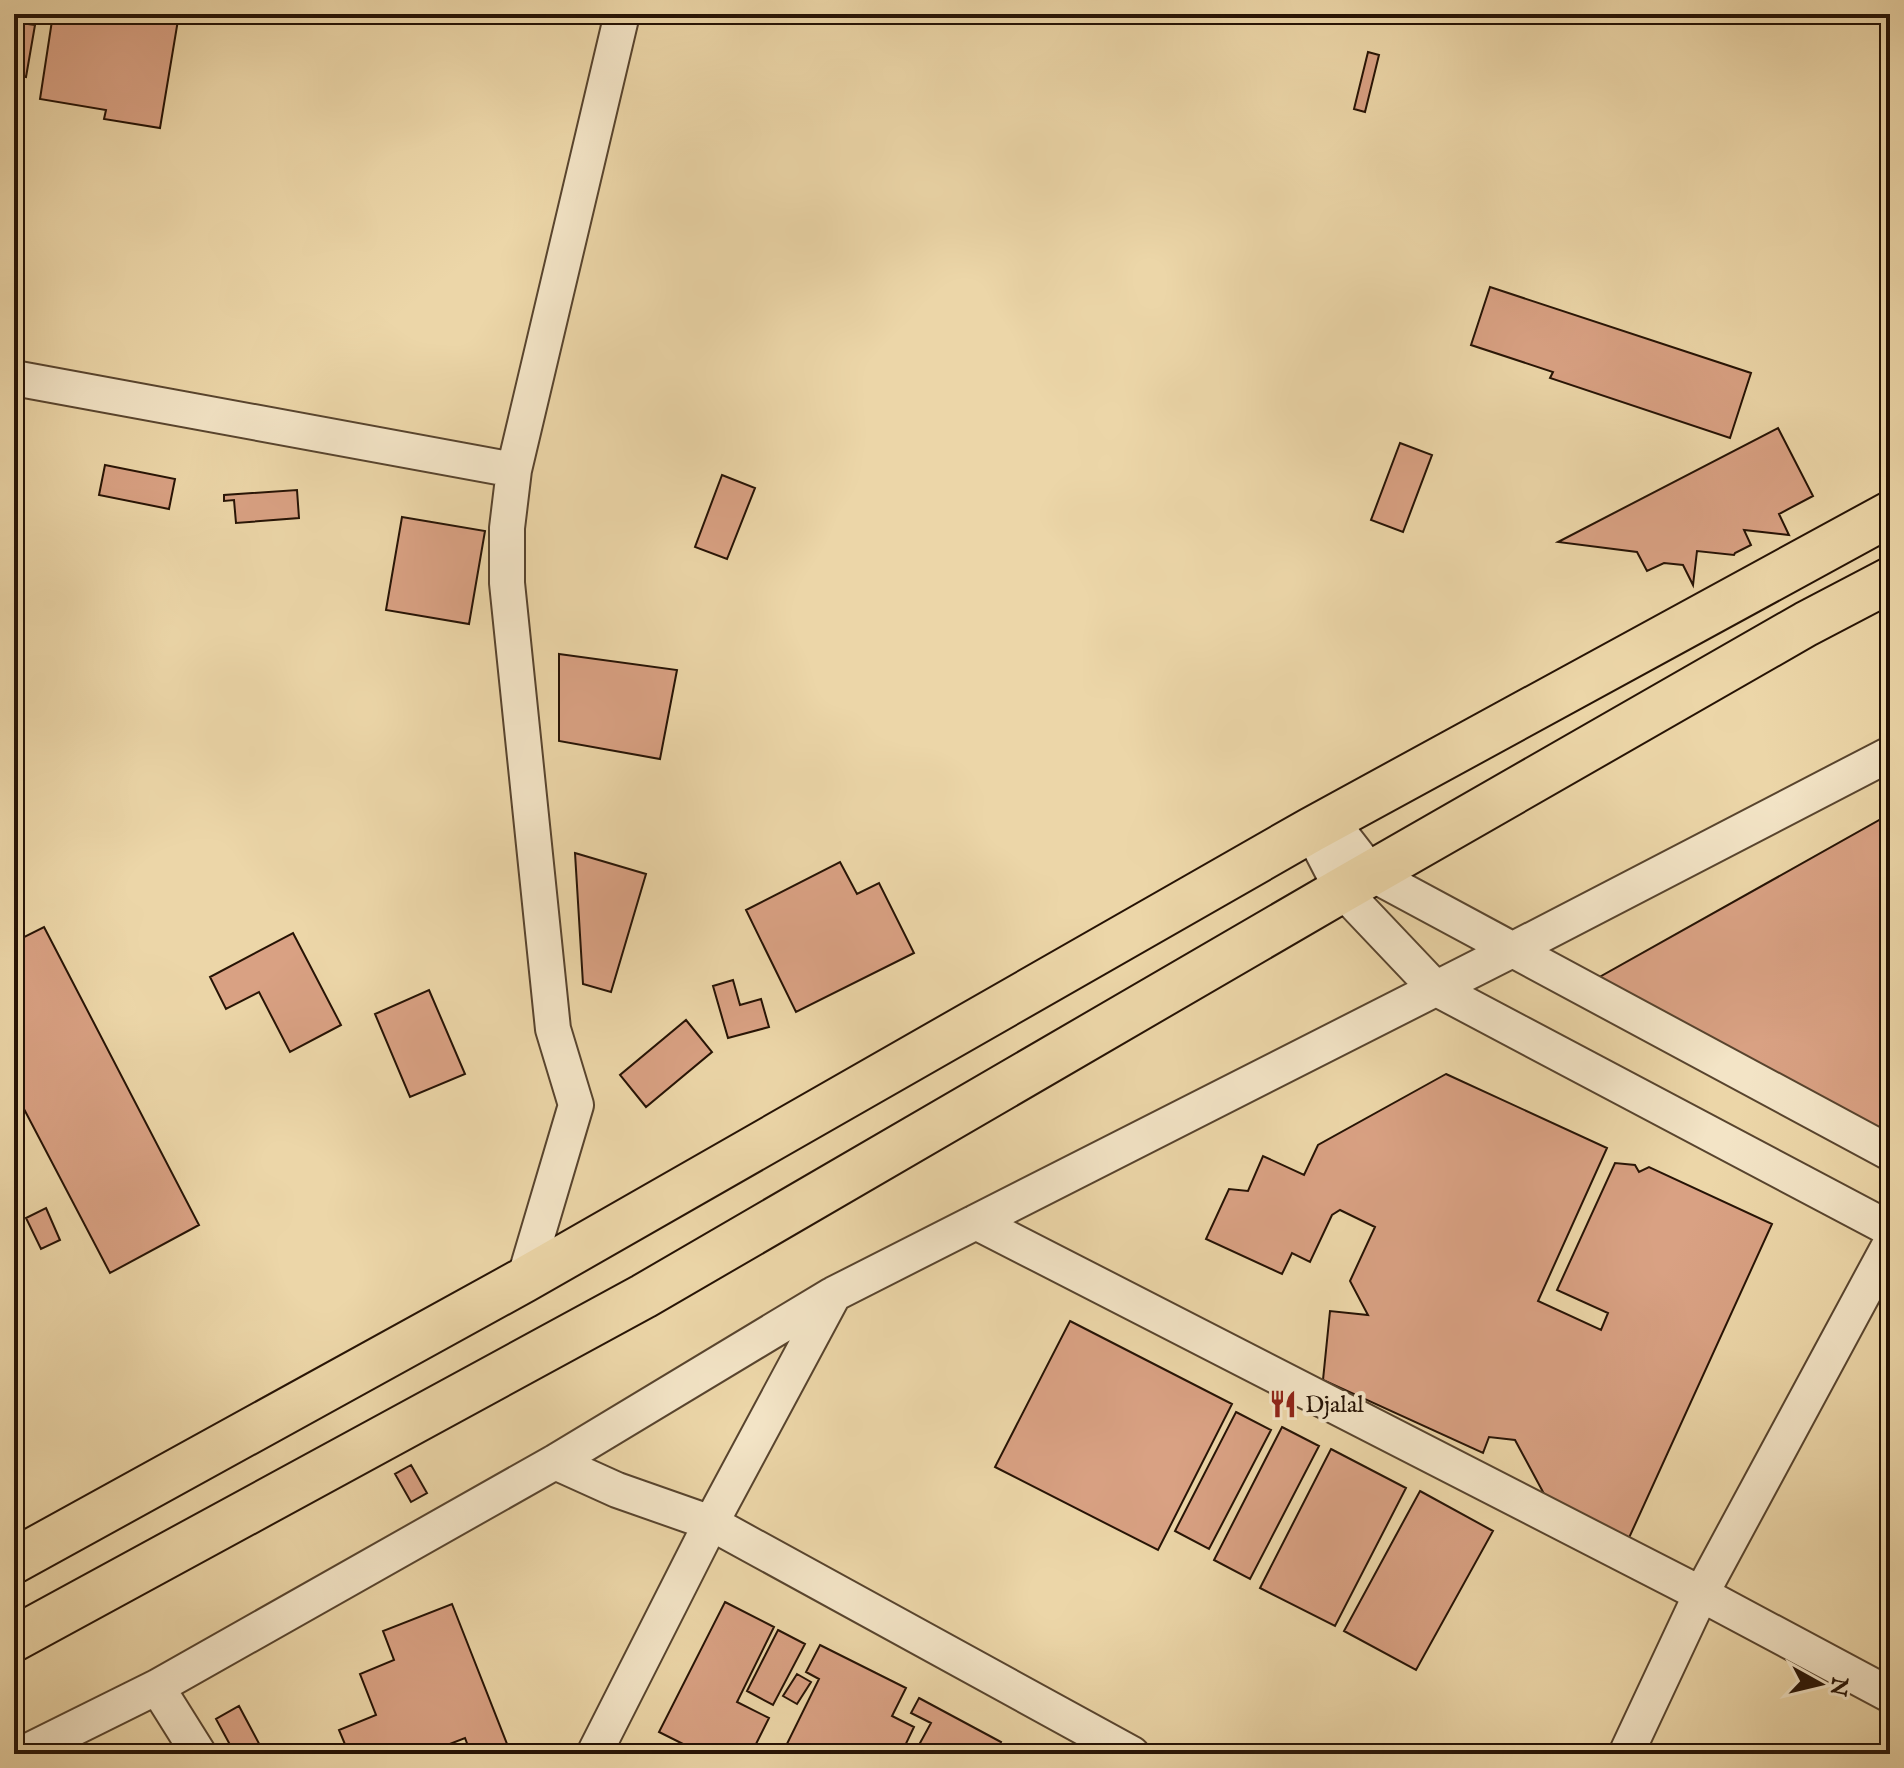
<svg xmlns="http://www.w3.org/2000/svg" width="1904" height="1768" font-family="'IM FELL English',serif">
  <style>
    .building { fill: #d9a183; stroke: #261305; stroke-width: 2 }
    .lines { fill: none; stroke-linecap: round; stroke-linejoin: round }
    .street-casing { stroke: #58442e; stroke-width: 38 }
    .highway-casing { stroke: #261305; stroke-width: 48 }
    .street { stroke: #f3e4c6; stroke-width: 34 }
    .highway { stroke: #ecd6a8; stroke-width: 44 }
    .labels { text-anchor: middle; stroke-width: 8; stroke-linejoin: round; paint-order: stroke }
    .poi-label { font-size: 24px; fill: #261305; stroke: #f3e4c6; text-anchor: start }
  </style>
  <rect width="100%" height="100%" fill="#ecd6a8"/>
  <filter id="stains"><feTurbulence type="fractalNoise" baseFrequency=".0025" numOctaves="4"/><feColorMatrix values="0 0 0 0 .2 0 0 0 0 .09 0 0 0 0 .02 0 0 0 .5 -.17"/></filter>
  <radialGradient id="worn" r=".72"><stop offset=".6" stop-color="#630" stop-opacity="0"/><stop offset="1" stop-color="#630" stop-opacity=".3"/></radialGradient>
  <path class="building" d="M53,14H179L160,128L104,119L106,110L40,99Z
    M14,22L35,25L26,77L14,75Z
    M1368,52L1379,55L1365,112L1354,109Z
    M1490,287L1751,373L1730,438L1550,378L1553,372L1471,345Z
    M1778,428L1813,496L1779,514L1789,535L1744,530L1751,545L1735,553L1734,555L1697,551L1693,585L1683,565L1664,563L1647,571L1637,552L1558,542Z
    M1400,443L1432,455L1403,532L1371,520Z
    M105,465L175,479L169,509L99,495Z
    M722,475L755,488L727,559L695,547Z
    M297,490L299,518L236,523L234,500L224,501V495Z
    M402,517L485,531L469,624L386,610Z
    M559,654L677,670L660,759L559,741Z
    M1890,814V1137L1596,979Z
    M575,853L646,874L611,992L583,984Z
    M840,862L857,894L879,883L914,953L796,1012L746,910Z
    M44,927L199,1225L110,1273L14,1090V942Z
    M293,933L341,1025L290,1052L259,992L226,1009L210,977Z
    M733,980L740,1005L761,999L769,1027L728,1038L713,986Z
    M429,990L465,1074L410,1097L375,1014Z
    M686,1020L712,1052L646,1107L620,1075Z
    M1446,1074L1607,1148L1538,1301L1601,1330L1608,1313L1557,1290L1615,1163L1635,1165L1639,1172L1649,1167L1772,1224L1628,1540L1550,1505L1515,1440L1489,1437L1483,1453L1323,1380L1330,1311L1368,1315L1350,1281L1375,1227L1340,1210L1332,1215L1310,1262L1292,1253L1282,1274L1206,1239L1229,1189L1248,1191L1263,1156L1304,1175L1318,1145Z
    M46,1208L60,1240L41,1249L26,1218Z
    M1070,1321L1232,1404L1158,1550L995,1467Z
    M1236,1412L1271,1430L1209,1549L1175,1531Z
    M1282,1427L1319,1446L1250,1579L1214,1560Z
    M1331,1449L1406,1488L1335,1626L1260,1588Z
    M411,1465L427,1493L411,1502L395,1474Z
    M1420,1491L1493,1531L1416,1670L1344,1631Z
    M725,1602L774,1627L737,1702L769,1718L751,1754H703L659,1732Z
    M452,1604L511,1754H471L465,1738L424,1754H349L339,1730L376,1715L360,1674L394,1660L383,1631Z
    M778,1630L805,1644L773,1705L747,1691Z
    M820,1645L906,1688L892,1716L914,1727L901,1754H782L819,1679L806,1672Z
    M797,1674L811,1682L797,1704L783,1696Z
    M919,1698L1001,1742L995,1754H914L931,1723L911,1713Z
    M239,1706L264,1753L263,1754H235L216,1719Z"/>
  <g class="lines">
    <defs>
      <path id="street" d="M14,378L514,470
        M1330,820L1372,874L1890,1153
        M1311,830L1342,890L1435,988L1890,1229
        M976,1222L1701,1594L1890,1695
        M524,1280L576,1105L553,1029L507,583V528L514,470L622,14
        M555,1462L617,1490L711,1523L1132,1754
        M157,1687L199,1754
        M22,1754L157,1687L555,1462L832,1295
        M594,1754L711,1523L834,1294L1512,950L1890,754
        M1626,1754L1701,1594L1890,1244"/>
      <path id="highway" d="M14,1561L524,1280L1311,830L1890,514
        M14,1639L644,1296L1342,890L1806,624L1890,580"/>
    </defs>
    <use href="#street" class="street-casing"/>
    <use href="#highway" class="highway-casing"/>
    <use href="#street" class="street"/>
    <use href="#highway" class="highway"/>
  </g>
  <defs>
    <symbol id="restaurant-bare" viewBox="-9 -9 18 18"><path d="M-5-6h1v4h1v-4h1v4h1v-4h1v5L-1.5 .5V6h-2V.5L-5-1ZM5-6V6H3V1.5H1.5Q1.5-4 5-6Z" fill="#8f2418" stroke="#f3e4c6" stroke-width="2.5" paint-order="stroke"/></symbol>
  </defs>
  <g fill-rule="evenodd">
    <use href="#restaurant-bare" x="1263" y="1384" width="40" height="40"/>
  </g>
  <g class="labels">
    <g class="poi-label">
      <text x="1305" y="1412">Djalal</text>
    </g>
  </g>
  <rect width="1904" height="1768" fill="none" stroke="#ecd6a8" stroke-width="48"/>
  <rect x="16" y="16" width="1872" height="1736" fill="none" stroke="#261305" stroke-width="4"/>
  <rect x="24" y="24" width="1856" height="1720" fill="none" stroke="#261305" stroke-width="2"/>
  <g transform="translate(1820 1684) rotate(98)" stroke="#f3e4c6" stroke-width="6" paint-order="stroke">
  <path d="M0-6L14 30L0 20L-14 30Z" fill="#261305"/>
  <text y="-12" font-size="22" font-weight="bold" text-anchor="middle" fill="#261305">N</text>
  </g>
  <rect width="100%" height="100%" filter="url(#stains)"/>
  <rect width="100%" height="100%" fill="url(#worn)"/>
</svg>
